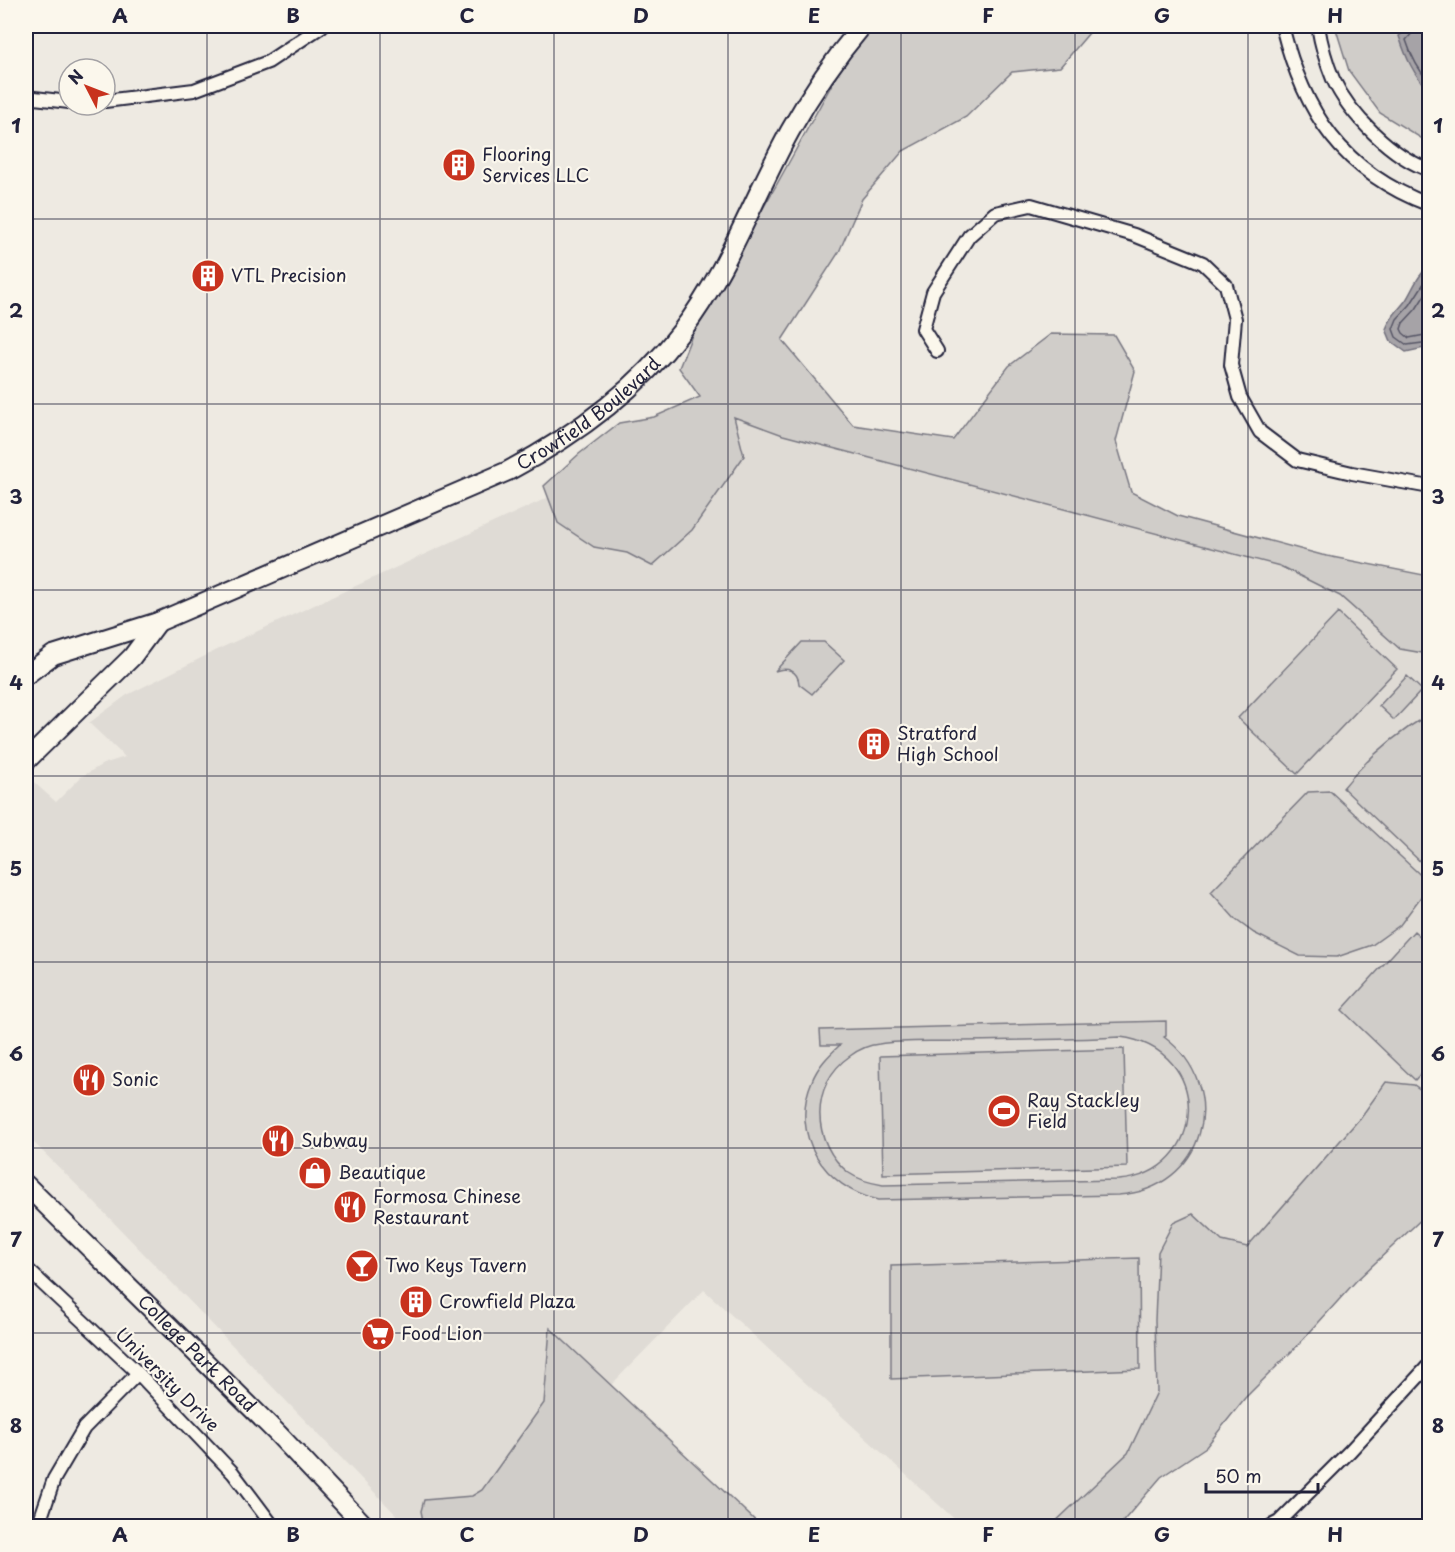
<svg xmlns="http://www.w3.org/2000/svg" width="1455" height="1552" font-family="'Playpen Sans',sans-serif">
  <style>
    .built { fill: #dfdbd5 }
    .green { fill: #d0cdc9; stroke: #797882; stroke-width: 1.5; fill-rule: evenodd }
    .water { fill: #a6a3a7; stroke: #716f7c; stroke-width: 1.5 }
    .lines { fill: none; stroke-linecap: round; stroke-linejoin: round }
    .shore { stroke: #575666; stroke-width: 1.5 }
    .minor-casing { stroke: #22223b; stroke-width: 16 }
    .secondary-casing { stroke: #22223b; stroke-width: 22 }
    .minor { stroke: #fbf7ec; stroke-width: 12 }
    .secondary { stroke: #fbf7ec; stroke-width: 18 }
    .grid { fill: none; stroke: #22223b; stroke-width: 1.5; stroke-opacity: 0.55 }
    .labels { text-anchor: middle; stroke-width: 4.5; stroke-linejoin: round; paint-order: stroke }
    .poi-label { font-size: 18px; fill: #22223b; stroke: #fbf7ec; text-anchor: start }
    .street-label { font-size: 18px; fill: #22223b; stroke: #fbf7ec }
    .neatline { fill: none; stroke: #22223b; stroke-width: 2 }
    .grid-label { font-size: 20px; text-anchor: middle; font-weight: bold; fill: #22223b }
  </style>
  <rect width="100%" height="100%" fill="#eeeae2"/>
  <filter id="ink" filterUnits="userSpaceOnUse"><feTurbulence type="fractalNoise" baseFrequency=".0167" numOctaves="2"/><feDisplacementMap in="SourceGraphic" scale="12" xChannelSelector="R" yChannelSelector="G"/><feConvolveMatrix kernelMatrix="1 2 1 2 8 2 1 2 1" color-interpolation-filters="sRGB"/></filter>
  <g filter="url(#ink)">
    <path class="built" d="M702,402L1429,594V1165L1089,1526H962L704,1290L473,1526H407L91,1199L26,1135V782L29,778L56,802L81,777L103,764L125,757L89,723L127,695L225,646L547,498Z"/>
    <path class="green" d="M869,26H1095L1060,67L1012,72L966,117L903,151L862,199L839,252L782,340L853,425L953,440L1009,366L1051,334L1114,335L1135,371L1116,441L1131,492L1178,516L1322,555L1429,576V654L1400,649L1340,596L1280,566L783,435L734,417L744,456L692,530L652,566L627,553L594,547L558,523L544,486L579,454L619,423L654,417L700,397L679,368L696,325L777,184L859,35Z
      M1335,26H1429V143L1380,113L1349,71Z
      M1338,613L1397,669L1297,774L1238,718Z
      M802,642H824L844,660L812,694L799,684C798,670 787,667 775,671Z
      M1407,676L1422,690L1394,720L1379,706Z
      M1429,714V870L1343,788C1368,757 1396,734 1429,714Z
      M1330,791L1429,883V886L1400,925L1372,945L1337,957L1300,956L1254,933L1236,920L1211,892L1308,792Z
      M1414,931L1430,945L1429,1064L1415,1080L1342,1010Z
      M1166,1021V1036L1164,1037C1233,1088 1205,1190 1118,1195L878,1200C824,1188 789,1134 812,1081C818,1066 828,1056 840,1045H821L820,1030ZM1120,1037C1214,1049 1209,1174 1118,1180L883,1185C871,1183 859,1180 849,1173C811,1144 809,1084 850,1056C858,1050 868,1045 879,1044C904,1040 931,1042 956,1041C1011,1040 1065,1040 1120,1037Z
      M1124,1049L1127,1167L883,1174L880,1056Z
      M1386,1082L1414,1085L1428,1095L1429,1093V1212L1356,1281L1300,1343L1245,1398L1206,1447L1161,1477L1119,1526H1051L1128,1453L1157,1392L1155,1320L1158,1252L1173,1223L1193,1214L1222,1241L1247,1247L1361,1117Z
      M1139,1258L1140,1369L891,1379V1266Z
      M550,1328L761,1526H424L421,1511L424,1500L472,1496L482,1490L544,1403Z"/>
    <path class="water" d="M1412,26H1429V91C1414,75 1406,58 1399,36Z
      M1429,267V347L1406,352L1391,341L1386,329C1392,314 1398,311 1406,300C1413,289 1418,274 1429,267Z"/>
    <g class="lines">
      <path class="shore" d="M1415,26L1414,31L1406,40C1411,56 1418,70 1430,83
        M1430,274L1410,305L1397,319L1393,329L1396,337L1407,345L1430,342
        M1430,287L1416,309L1403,323L1401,329L1403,333L1409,338L1430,334"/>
      <defs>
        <path id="minor" d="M1282,26C1304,113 1342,172 1430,205
          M1318,26C1321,44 1326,62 1333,79C1349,114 1393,158 1430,170
          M26,97L69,102
          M105,101L194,90L268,62L322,26
          M937,351L923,329L933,292L969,236L995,213L1031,205L1134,235L1203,263L1226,285L1235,319L1231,365L1240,397L1260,432L1297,460L1352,473L1430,487
          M26,1268L138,1373L233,1473L273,1526
          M38,1526L54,1479L84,1428L138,1373
          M1271,1526L1279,1522L1350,1451L1430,1364"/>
        <g id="secondary">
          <path id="s1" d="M26,675L53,655L158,622L508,471C574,436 635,392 681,332C728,271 753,198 790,131C810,95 835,58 862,26"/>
          <path d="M26,761L132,657L158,622"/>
          <path id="s2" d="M26,1185L277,1433L365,1526"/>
        </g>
      </defs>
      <use href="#minor" class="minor-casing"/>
      <use href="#secondary" class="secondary-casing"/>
      <use href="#minor" class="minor"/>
      <use href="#secondary" class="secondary"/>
    </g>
  </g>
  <path class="grid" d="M207,26V1526M380,26V1526M554,26V1526M728,26V1526M901,26V1526M1075,26V1526M1248,26V1526M26,219H1430M26,404H1430M26,590H1430M26,776H1430M26,962H1430M26,1148H1430M26,1333H1430"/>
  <defs>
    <symbol id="building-disc" viewBox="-11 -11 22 22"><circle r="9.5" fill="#c8321e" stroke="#fbf7ec"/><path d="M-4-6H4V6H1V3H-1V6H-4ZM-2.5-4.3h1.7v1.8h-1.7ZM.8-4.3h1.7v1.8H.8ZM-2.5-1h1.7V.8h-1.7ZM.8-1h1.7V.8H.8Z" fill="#fff"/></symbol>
    <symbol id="restaurant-disc" viewBox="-11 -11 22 22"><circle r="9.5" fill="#c8321e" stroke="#fbf7ec"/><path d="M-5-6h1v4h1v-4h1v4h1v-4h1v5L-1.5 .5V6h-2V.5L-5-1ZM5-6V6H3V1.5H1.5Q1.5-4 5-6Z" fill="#fff"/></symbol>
    <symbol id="stadium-disc" viewBox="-11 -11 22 22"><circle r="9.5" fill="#c8321e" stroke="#fbf7ec"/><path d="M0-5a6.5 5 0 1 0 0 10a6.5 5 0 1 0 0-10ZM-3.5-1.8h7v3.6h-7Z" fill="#fff"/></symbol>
    <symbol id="shop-disc" viewBox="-11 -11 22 22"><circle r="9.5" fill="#c8321e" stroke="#fbf7ec"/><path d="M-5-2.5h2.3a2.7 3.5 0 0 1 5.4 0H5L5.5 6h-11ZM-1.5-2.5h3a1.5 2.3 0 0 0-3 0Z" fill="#fff"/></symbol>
    <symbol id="bar-disc" viewBox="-11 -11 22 22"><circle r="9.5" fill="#c8321e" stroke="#fbf7ec"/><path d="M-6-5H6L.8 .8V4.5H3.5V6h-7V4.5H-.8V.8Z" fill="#fff"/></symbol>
    <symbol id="supermarket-disc" viewBox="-11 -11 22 22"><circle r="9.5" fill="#c8321e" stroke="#fbf7ec"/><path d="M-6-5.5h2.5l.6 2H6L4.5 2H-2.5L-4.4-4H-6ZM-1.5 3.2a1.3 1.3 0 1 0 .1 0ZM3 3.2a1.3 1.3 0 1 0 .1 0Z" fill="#fff"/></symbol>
  </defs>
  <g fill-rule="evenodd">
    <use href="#building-disc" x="440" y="146" width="38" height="38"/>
    <use href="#building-disc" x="189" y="257" width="38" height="38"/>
    <use href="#building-disc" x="855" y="725" width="38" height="38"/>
    <use href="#restaurant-disc" x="70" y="1061" width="38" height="38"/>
    <use href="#stadium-disc" x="985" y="1092" width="38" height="38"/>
    <use href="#restaurant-disc" x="259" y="1122" width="38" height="38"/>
    <use href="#shop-disc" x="296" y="1154" width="38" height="38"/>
    <use href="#restaurant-disc" x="331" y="1188" width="38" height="38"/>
    <use href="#bar-disc" x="343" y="1247" width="38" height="38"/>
    <use href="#building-disc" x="397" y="1283" width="38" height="38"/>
    <use href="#supermarket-disc" x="359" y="1315" width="38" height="38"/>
  </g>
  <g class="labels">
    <g class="poi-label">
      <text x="482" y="161">Flooring<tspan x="482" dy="21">Services LLC</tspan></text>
      <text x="231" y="282">VTL Precision</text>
      <text x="897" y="740">Stratford<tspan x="897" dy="21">High School</tspan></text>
      <text x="112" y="1086">Sonic</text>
      <text x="1027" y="1107">Ray Stackley<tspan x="1027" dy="21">Field</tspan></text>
      <text x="301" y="1147">Subway</text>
      <text x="338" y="1179">Beautique</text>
      <text x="373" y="1203">Formosa Chinese<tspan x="373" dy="21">Restaurant</tspan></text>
      <text x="385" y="1272">Two Keys Tavern</text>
      <text x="439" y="1308">Crowfield Plaza</text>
      <text x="401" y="1340">Food Lion</text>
    </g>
    <g class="street-label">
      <text dy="6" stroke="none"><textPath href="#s1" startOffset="624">Crowfield Boulevard</textPath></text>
      <text dy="6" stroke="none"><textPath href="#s2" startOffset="240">College Park Road</textPath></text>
      <text transform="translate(167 1380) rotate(45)" y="6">University Drive</text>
    </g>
  </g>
  <rect width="1455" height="1552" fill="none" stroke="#fbf7ec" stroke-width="66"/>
  <g transform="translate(87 87) rotate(312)"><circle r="28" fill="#fbf7ec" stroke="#a4a2a5" stroke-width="1.5"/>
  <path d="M0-4.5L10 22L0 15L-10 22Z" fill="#c8321e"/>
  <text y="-9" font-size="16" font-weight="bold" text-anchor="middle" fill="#22223b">N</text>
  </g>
  <path d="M1206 1483v9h112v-9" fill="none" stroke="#22223b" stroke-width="3"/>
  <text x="1215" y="1483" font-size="18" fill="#22223b" stroke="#fbf7ec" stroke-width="4.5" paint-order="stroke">50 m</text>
  <rect x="33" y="33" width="1389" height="1486" class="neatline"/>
  <g class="grid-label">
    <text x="120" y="23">A</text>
    <text x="293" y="23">B</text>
    <text x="467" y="23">C</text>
    <text x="641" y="23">D</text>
    <text x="814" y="23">E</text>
    <text x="988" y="23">F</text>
    <text x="1162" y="23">G</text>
    <text x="1335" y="23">H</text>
    <text x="16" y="133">1</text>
    <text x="1438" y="133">1</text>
    <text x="16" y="318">2</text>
    <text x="1438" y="318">2</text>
    <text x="16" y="504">3</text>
    <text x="1438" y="504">3</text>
    <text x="16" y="690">4</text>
    <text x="1438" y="690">4</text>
    <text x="16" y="876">5</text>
    <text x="1438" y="876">5</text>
    <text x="16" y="1061">6</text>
    <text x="1438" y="1061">6</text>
    <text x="16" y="1247">7</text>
    <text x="1438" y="1247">7</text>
    <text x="16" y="1433">8</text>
    <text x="1438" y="1433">8</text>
    <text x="120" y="1542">A</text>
    <text x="293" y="1542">B</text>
    <text x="467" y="1542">C</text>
    <text x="641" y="1542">D</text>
    <text x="814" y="1542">E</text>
    <text x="988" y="1542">F</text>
    <text x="1162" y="1542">G</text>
    <text x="1335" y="1542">H</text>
  </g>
</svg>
